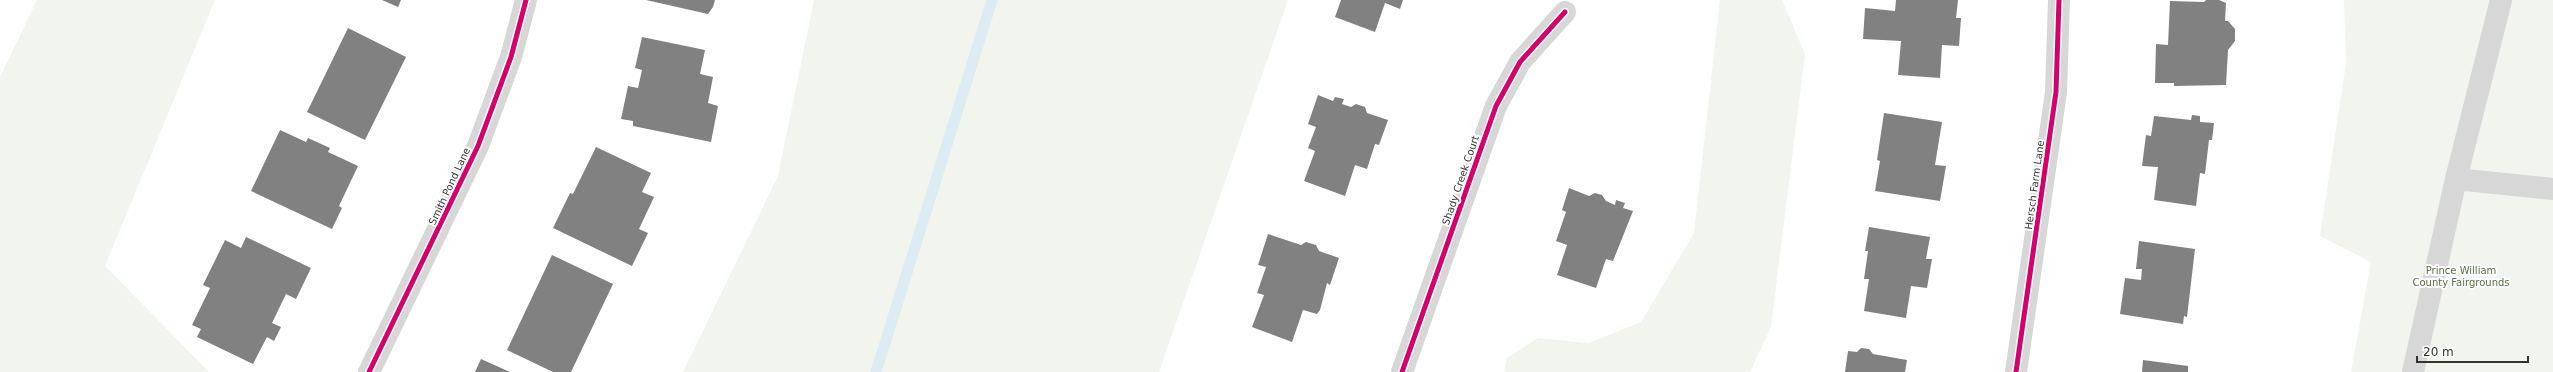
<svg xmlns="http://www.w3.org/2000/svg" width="2553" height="372" font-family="'DejaVu Sans',sans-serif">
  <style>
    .green { fill: #f1f5ed }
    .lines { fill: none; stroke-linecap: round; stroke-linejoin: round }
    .stream { stroke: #ddebf3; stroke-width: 11 }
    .building { fill: #818181 }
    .service { stroke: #d7d7d7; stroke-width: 22 }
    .minor { stroke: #d7d7d7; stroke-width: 22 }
    .cycleway-casing { stroke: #fff; stroke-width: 8 }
    .cycleway { stroke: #d6006c; stroke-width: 5 }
    .labels { text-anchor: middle; stroke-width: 4; stroke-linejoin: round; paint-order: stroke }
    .street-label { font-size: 10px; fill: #333; stroke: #fff }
    .park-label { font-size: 10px; fill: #56703f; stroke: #fff }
  </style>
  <rect width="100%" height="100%" fill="#fff"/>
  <path class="green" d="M37,0H215L105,266L209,372H0V77Z
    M814,0H1288L1159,372H683L778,176Z
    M1720,0H1782L1805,54L1771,327L1750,372H1504L1507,358L1538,338L1589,343L1641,322L1694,233Z
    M2344,0H2553V372H2351L2371,262L2320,236L2346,63Z"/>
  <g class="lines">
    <path class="stream" d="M876,372L992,0"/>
  </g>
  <path class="building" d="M382,0H401L398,7Z
    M646,0H715L713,7L708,14Z
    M1341,0H1403L1400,9L1385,3L1375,32L1335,17Z
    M1896,0H1958L1956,18H1961L1959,46L1942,45L1940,78L1898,75L1901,41L1863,39L1865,8L1895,11Z
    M2206,0H2219L2226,3L2225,21H2228L2235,29V41L2228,50L2226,85L2174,86V83H2155L2156,44L2168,45L2170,1L2204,2Z
    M348,28L406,57L365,140L307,112Z
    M642,37L705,50L700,74L713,77L708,103L718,106L711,142L633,126V121L621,119L628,86L638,88L642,70L635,68Z
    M1318,95L1333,101L1335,97L1344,99L1342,104L1351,107L1356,104L1365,107L1367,113L1388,120L1379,145L1375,144L1367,169L1355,165L1345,196L1304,181L1315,151L1308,148L1316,127L1308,124Z
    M1884,113L1942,122L1935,165L1946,166L1940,201L1875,191L1880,161L1877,160Z
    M2192,115L2200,116V122L2214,123L2212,140H2209L2205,174L2200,173L2196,206L2154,200L2158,167L2142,166L2146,135L2151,136L2154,116L2191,120Z
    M280,130L306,142L308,138L330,148L328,152L358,166L339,206L342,208L332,229L251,191Z
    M596,147L651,173L642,192L654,197L639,229L648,233L632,266L553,228L570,193L573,194Z
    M1569,188L1589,196L1595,193L1602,195L1606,201L1615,205L1616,200L1625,203L1623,208L1633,211L1613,261L1606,259L1596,288L1557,275L1567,245L1556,241L1566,212L1562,210Z
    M1869,227L1930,237L1926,259H1932L1927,288L1911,286L1906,318L1864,311L1869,279H1864L1868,251H1865Z
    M1268,234L1301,245L1306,242L1316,245L1319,251L1339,258L1330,285L1327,283L1320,310L1317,314L1303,310L1292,342L1252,327L1264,295L1257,293L1266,267L1258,265Z
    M246,237L311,268L296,299L286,294L272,323L281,327L274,341L267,337L253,364L197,337L201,329L192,325L210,288L203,285L225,240L241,248Z
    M2139,241L2195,249L2187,317L2184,316L2183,324L2120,314L2125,278L2141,280L2142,269H2136Z
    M552,255L613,284L571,372H553L507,350Z
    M1861,348L1869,349L1873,354L1907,360L1905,372H1845L1848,351L1857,352Z
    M481,359L510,372H475Z
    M2143,360L2188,366V372H2142Z"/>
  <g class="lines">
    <path class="service" d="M2456,179L2553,189
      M2413,372L2456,179L2501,0"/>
    <path class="minor" d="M369,372L478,146L511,57L526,0
      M1402,372L1496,106L1520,62L1565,12
      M2016,372L2056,92L2059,0"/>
    <defs>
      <path id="cycleway" d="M369,372L478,146L511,57L526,0
        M1402,372L1496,106L1520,62L1565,12
        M2016,372L2056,92L2059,0"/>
    </defs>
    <use href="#cycleway" class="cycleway-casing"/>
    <use href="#cycleway" class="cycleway"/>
  </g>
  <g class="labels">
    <g class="street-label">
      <text transform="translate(1460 180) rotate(-71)" y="4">Shady Creek Court</text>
      <text transform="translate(2034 185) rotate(-82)" y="4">Hersch Farm Lane</text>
      <text transform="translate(449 186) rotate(-65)" y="4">Smith Pond Lane</text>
    </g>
    <g class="park-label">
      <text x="2461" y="274">Prince William<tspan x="2461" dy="12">County Fairgrounds</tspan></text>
    </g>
  </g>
  <path d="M2417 356v6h111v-6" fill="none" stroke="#333333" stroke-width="2"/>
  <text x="2423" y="356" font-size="12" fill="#333333" stroke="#ffffff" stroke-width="3" paint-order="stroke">20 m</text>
</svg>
